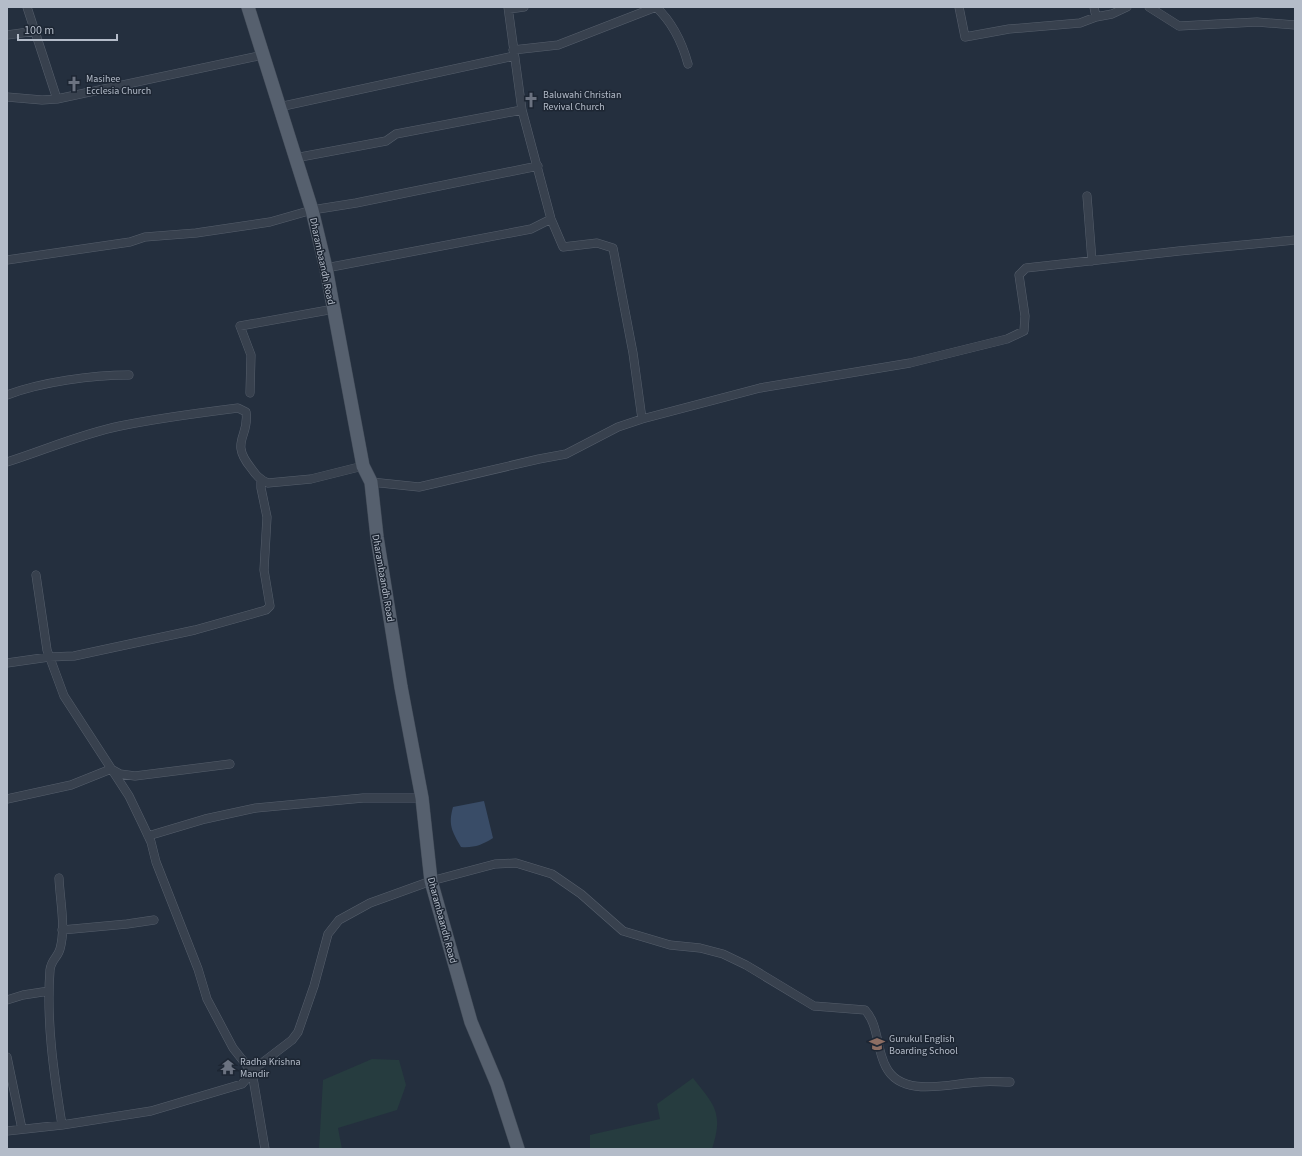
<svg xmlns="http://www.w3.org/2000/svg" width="1302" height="1156" font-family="'Source Sans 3',sans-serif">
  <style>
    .green { fill: #263c3f }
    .water { fill: #394c67 }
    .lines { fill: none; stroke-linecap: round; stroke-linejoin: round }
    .street-casing { stroke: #565f6c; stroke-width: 9 }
    .primary-casing { stroke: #414a57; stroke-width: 14 }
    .street { stroke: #38414e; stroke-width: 8 }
    .primary { stroke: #56606e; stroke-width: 13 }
    .labels { text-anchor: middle; stroke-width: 3; stroke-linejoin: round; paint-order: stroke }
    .poi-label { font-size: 10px; fill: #b4bcc9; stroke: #1d2633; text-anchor: start }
    .street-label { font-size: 10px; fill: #b4bcc9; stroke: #1d2633 }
  </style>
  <rect width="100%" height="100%" fill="#242f3e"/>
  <path class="green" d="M372,1059L399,1060L406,1085L397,1110L338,1128L342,1149H319L323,1080Z
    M693,1078C714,1105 724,1112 712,1149H590V1135L660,1119L657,1104Z"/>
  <path class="water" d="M484,801L493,838C482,845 474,848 461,847C452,831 448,825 453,807Z"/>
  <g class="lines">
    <defs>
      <path id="street" d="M27,7L57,99
        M508,7L522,110L551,219L563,247L597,243L613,248L633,353L642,419
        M656,7C673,23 682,42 688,64
        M959,7L965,37L1009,29L1080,23L1096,17L1112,14L1127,7
        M1094,7L1096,17
        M1149,7L1179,26L1257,22L1295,25
        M509,9L524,7
        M7,35L36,31
        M513,50L558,45L656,7
        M7,97L42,100L57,99L263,55
        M279,107L514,56
        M295,158L386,141L396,134L522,110
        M1087,196L1092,261
        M7,260L130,242L145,237L196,233L270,222L312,210L356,203L538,166
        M326,268L531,229L551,219
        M250,393L251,355L240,326L334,309
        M7,395C41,382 92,375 129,375
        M7,462C45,450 81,434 120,426C159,418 198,413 238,408L246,412C250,437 229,441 251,468C256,475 260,480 268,483L311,479L363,466
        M371,482L419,487L539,459L566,454L618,427L642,419L760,388L910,363L1007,339L1024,331L1025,316L1019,275L1026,268L1179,251L1295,240
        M36,575L47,650L64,696L129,796L143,825L151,842L156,862L198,969L207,999L233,1048L252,1072L265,1149
        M7,663L49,657L74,656L195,630L266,610L270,606L264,570L267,517L261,488V480
        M7,799L71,785L111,769L120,774L135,776L230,764
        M148,836L205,819L256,808L363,798H422
        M59,878C60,901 66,927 60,949C58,957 51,960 50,970C46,1021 54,1075 62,1125
        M62,930L127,924L154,920
        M7,1000L23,995L49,991
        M7,1057L22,1129
        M7,1131L62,1125L151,1111L242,1084L258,1066L292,1040L298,1032L314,986L328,934L339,920L370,903L431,881L495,864L516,863L552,874L581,894L623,931L670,945L700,948L723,954L746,965L814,1006L865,1010C879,1025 876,1049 886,1067C902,1099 951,1083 979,1082C989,1081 1000,1082 1010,1082"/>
      <path id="primary" d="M248,7L312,210L326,268L363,466L371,482L377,537L401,687L422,798L431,881L471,1022L497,1084L518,1149"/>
    </defs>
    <use href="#street" class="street-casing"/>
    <use href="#primary" class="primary-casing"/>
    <use href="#street" class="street"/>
    <use href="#primary" class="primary"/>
  </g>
  <defs>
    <symbol id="church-bare" viewBox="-9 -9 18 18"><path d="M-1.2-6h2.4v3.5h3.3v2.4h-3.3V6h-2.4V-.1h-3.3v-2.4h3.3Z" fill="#6b7280" stroke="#1d2633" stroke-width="2.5" paint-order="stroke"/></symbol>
    <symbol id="school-bare" viewBox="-9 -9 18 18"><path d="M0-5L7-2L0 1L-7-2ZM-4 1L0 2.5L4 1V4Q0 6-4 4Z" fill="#8d6e63" stroke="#1d2633" stroke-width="2.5" paint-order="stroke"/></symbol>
    <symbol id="temple-bare" viewBox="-9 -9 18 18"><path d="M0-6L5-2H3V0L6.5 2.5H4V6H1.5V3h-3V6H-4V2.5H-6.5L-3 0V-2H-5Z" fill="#6b7280" stroke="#1d2633" stroke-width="2.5" paint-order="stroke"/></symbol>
  </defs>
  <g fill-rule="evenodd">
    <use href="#church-bare" x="63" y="73" width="22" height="22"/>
    <use href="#church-bare" x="520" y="89" width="22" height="22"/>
    <use href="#school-bare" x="866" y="1033" width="22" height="22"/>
    <use href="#temple-bare" x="217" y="1056" width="22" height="22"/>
  </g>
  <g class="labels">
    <g class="poi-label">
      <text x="86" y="82">Masihee<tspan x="86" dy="12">Ecclesia Church</tspan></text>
      <text x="543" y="98">Baluwahi Christian<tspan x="543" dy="12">Revival Church</tspan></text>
      <text x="889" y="1042">Gurukul English<tspan x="889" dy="12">Boarding School</tspan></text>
      <text x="240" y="1065">Radha Krishna<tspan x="240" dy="12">Mandir</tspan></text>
    </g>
    <g class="street-label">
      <text transform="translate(323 261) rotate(78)" y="4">Dharambaandh Road</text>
      <text transform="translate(384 578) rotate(80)" y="4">Dharambaandh Road</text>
      <text transform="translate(443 920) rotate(75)" y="4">Dharambaandh Road</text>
    </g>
  </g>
  <rect width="1302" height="1156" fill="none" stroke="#b4bcc9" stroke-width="16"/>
  <path d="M18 34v6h99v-6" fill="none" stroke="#b4bcc9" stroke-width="2"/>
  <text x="24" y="34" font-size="12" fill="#b4bcc9" stroke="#1d2633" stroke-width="3" paint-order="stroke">100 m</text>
</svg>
